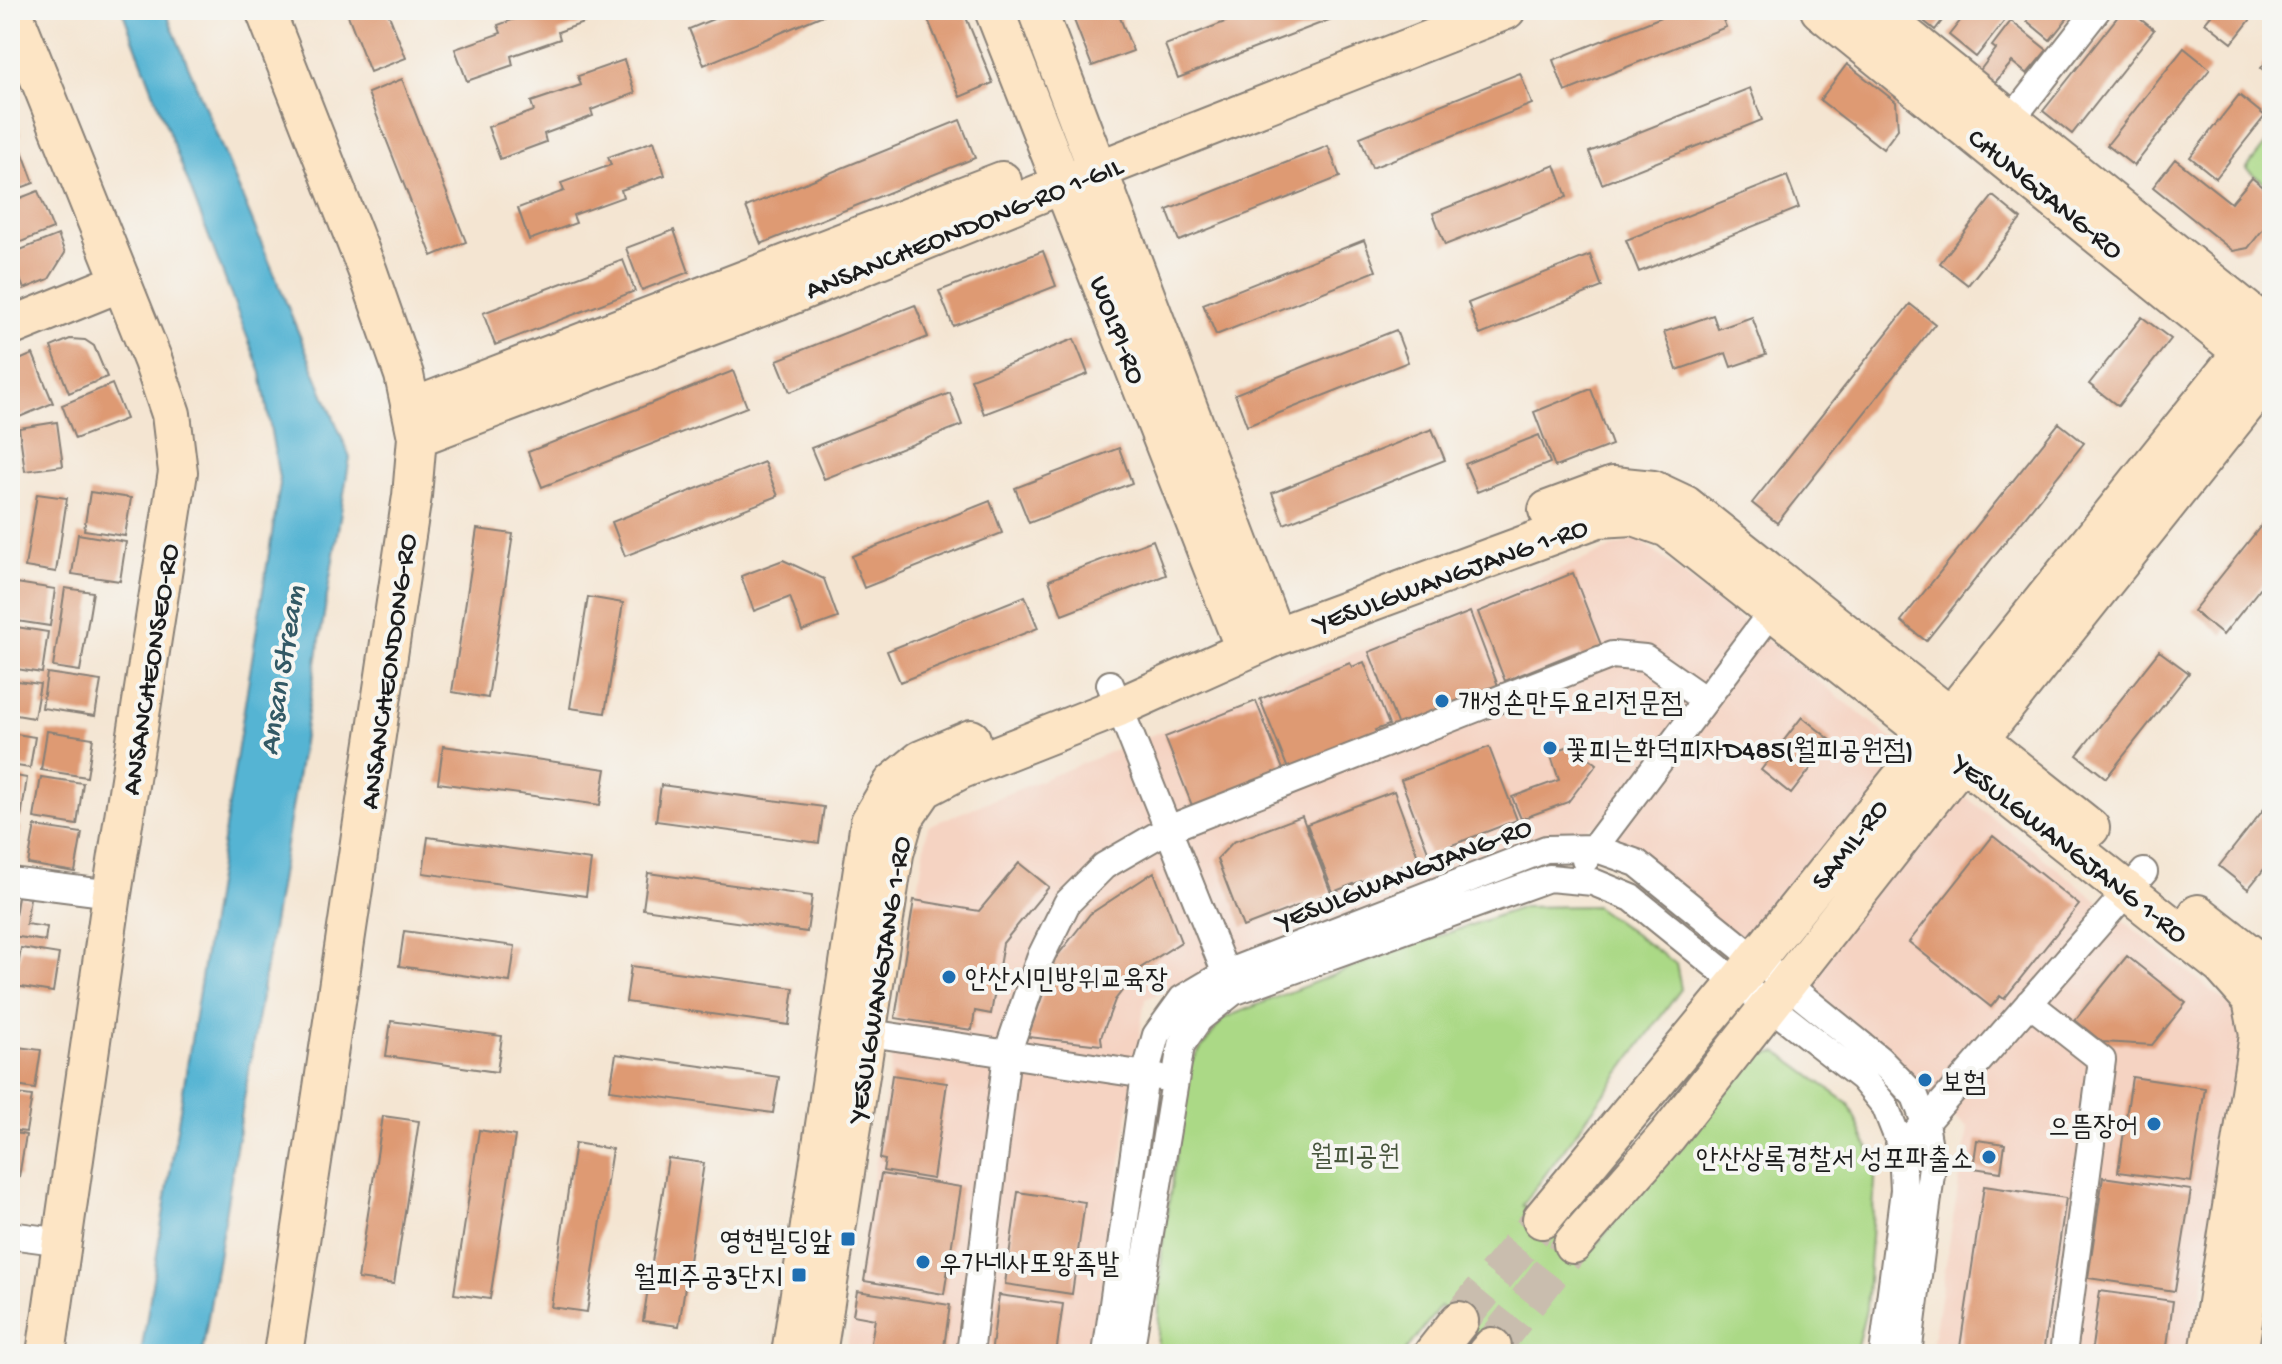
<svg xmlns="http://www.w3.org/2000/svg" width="2282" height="1364" font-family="'Gochi Hand','Poor Story',sans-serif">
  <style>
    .built { fill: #f5d3c2 }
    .green { fill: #abd986; stroke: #647a51; stroke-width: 2 }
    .water { fill: #55b4d3; stroke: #386878; stroke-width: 2 }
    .building { fill: #de9a73 }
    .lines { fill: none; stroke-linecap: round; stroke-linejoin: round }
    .secondary-tunnel { stroke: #c9bdae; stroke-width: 38; stroke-dasharray: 38 19; stroke-linecap: butt }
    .street-casing { stroke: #888077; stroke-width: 30 }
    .secondary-casing { stroke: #888077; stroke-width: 42 }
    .street { stroke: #fff; stroke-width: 26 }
    .secondary { stroke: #fde5c5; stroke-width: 38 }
    .poi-dot { fill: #1f6fb2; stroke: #f6f6f2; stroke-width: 3 }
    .labels { text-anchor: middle; stroke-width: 8; stroke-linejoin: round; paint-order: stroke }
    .street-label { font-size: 28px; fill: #1c1c1c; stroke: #f6f6f2 }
    .poi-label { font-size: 28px; fill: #1c1c1c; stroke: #f6f6f2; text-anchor: start }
    .park-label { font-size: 28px; fill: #47553c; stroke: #f6f6f2 }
    .water-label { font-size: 30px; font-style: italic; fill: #335965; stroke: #f6f6f2 }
  </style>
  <rect width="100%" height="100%" fill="#f6f6f2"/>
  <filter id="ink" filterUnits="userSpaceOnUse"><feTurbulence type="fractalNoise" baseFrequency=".0125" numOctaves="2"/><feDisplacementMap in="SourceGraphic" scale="16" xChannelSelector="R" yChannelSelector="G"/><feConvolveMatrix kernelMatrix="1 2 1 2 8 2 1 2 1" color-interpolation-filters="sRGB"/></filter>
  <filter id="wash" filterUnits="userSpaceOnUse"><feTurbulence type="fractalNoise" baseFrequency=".006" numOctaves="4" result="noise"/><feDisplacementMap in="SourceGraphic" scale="32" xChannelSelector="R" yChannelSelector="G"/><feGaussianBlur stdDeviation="1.8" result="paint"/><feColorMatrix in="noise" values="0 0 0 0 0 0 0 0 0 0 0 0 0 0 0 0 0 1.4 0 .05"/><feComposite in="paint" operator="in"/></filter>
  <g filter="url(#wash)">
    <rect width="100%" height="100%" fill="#f4e5d2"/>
    <path class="built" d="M1637,538L2248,1019L2192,1354H1931L1968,1128L1595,825L1145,999L1093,1354H846L928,826Z"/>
    <path class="green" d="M2272,136V189L2246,169Z
      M1595,906L1676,964L1681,989L1523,1205L1588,1255L1747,1057L1778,1052L1849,1104L1876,1166L1866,1309L1855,1354H1501L1440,1307L1403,1354H1157L1162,1247L1190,1063L1224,1018L1384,955L1523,907Z"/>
    <path class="water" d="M122,10H165L350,457L202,1354H141L280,484L261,373Z"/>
    <g id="blocks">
      <path class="building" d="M346,10H387L406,58L370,72Z
        M540,10H601L603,16L558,32L560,39L511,56L513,65L467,81L455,49L501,33L498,25Z
        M735,10H835L704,65L689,29Z
        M924,10H963L993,83L960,97Z
        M1070,10H1117L1133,51L1092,66Z
        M1256,10H1355L1178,78L1165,45Z
        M1679,10H1719L1726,27L1565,92L1553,60Z
        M1910,10H1950L1935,30Z
        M1969,10H1996L2007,18L1976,57L1949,35Z
        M2036,10H2074L2050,40L2027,21Z
        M2123,10H2129L2154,30L2072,134L2043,111Z
        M2215,10H2258L2232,43L2205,22Z
        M2011,21L2047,50L2027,74L2012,62L1993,85L1978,73L1996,49L1992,46Z
        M2184,48L2210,69L2134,166L2107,145Z
        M2272,54V77L2261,68Z
        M624,60L635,93L591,110L593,116L544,134L546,142L500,159L488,127L534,111L531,102L581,85L578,76Z
        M1847,64L1896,102L1898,129L1883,149L1820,100Z
        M1520,73L1532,104L1372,168L1360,137Z
        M402,79L466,242L432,256L368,93Z
        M1750,88L1762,120L1602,184L1589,152Z
        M2239,95L2265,116L2216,178L2190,157Z
        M10,109L21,135L10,139Z
        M960,120L975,158L761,244L746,207Z
        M654,141L665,175L621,190L623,197L573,215L576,223L529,240L518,208L564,191L561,183L611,165L608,157Z
        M1328,146L1340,177L1179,241L1167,210Z
        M21,148L34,183L10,192V153Z
        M2175,159L2231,203L2252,178L2272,194V218L2248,248L2233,251L2153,187Z
        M1555,165L1567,197L1445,245L1433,213Z
        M1787,176L1799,208L1639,272L1626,240Z
        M38,191L53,229L16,244L10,229V202Z
        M1993,196L2021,219L1968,285L1940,263Z
        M674,230L689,272L642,290L626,248Z
        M58,235L65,253L49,279L24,289L10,254Z
        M1364,240L1376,271L1216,335L1203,304Z
        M1043,251L1056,286L953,326L939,291Z
        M1590,255L1602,287L1480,335L1468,303Z
        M623,260L635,291L495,345L483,313Z
        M1910,304L1935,324L1777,523L1752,503Z
        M915,305L928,337L790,392L777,360Z
        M1713,315L1718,329L1752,317L1766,355L1731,367L1726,353L1677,370L1664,332Z
        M2142,317L2171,339L2118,406L2089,384Z
        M1396,330L1408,362L1247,426L1235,394Z
        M70,339L85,340L94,346L107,377L69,393L51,347Z
        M1074,339L1088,374L984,414L971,379Z
        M33,354L53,403L10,421V364Z
        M733,371L747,407L542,487L528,452Z
        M112,384L126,419L75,439L62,405Z
        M1591,389L1612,445L1555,467L1534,412Z
        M950,393L962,425L824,479L811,448Z
        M57,422L63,466L25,471L19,428Z
        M2059,423L2084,443L1926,641L1901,621Z
        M1432,429L1445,460L1284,524L1272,493Z
        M1539,435L1550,463L1477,492L1465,464Z
        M1119,448L1132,483L1029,523L1015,488Z
        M764,462L778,496L625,556L612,522Z
        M90,492L131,498L125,536L84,530Z
        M37,494L67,498L56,572L25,567Z
        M990,501L1002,533L864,588L852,556Z
        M2272,512V573L2223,635L2193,611Z
        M477,529L513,534L488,698L452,692Z
        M78,534L126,542L120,581L72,574Z
        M1153,540L1166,575L1062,615L1049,580Z
        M783,560L824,579L838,618L802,631L790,597L754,611L741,576Z
        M1573,573L1605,655L1584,663L1579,651L1505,681L1478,612Z
        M10,582L55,589L50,626L10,620Z
        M65,588L93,592L80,671L53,667Z
        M1025,596L1038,628L900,682L887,651Z
        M588,597L623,603L605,713L570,708Z
        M1470,612L1500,691L1400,731L1369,652Z
        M10,626L48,632L42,673L10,668Z
        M2159,651L2189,673L2106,778L2077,755Z
        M1364,662L1389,725L1375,730L1377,735L1288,769L1260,699L1350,663L1352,667Z
        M47,673L101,681L95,716L42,708Z
        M10,680L40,684L34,718L10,714Z
        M1256,701L1286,777L1195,813L1165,737Z
        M1802,717L1832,741L1791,794L1761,770Z
        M47,731L93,738L87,777L41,770Z
        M10,733L35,737L30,768L10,765Z
        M1572,745L1597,764L1568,802L1521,819L1512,797L1559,780L1550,753Z
        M443,746L606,769L600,805L438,783Z
        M1489,747L1517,820L1429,854L1401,780Z
        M10,775L27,778L21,818L10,816Z
        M41,777L83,783L77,825L34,818Z
        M661,785L824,807L819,843L656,821Z
        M1394,791L1419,859L1333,892L1307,824Z
        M2272,799V859L2248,889L2219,866Z
        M1302,816L1331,893L1243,927L1217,859L1233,842Z
        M10,825L21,827L15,863L10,862Z
        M35,826L82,833L75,872L28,864Z
        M1993,836L2079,905L2004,999L2000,996L1991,1007L1909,942Z
        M428,837L591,860L586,896L423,873Z
        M1019,863L1049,887L1003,943L991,1014L975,1011L972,1030L895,1018L914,900L979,911Z
        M1154,872L1181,942L1139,969L1115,1000L1101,1037L1102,1045L1028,1037L1055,959L1090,914Z
        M648,873L812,896L807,932L643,909Z
        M18,896L30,898L26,924L47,927L45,941L12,936Z
        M404,931L515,946L510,982L399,966Z
        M21,948L59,954L53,992L15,986Z
        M2127,956L2186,1003L2152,1045L2102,1042L2075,1020Z
        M631,966L794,988L789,1025L626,1002Z
        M391,1021L502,1036L497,1072L386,1056Z
        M10,1046L41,1050L35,1089L10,1085Z
        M616,1054L779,1077L773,1113L610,1090Z
        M892,1075L947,1083L933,1179L883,1171L885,1160L880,1159Z
        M2132,1077L2205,1088L2191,1182L2118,1172Z
        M10,1093L32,1096L26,1132L10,1130Z
        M383,1116L419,1121L394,1284L358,1279Z
        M479,1130L515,1136L490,1299L454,1294Z
        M10,1132L26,1135L19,1177L10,1176Z
        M1977,1140L2005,1144L2001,1172L1973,1168Z
        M575,1143L612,1149L587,1312L551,1307Z
        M668,1158L704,1163L679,1326L643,1321Z
        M881,1174L961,1187L944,1294L864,1281Z
        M2103,1177L2191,1190L2175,1291L2088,1278Z
        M1984,1186L2066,1198L2043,1354H1959Z
        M1018,1192L1085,1202L1072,1294L1005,1284Z
        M10,1246L18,1247L12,1287H10Z
        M857,1291L950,1305L943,1354H869L875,1319L853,1315Z
        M2100,1291L2173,1301L2166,1354H2091Z
        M999,1295L1063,1304L1056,1354H991Z"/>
    </g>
  </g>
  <g filter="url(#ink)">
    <use href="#blocks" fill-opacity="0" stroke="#888077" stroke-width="2"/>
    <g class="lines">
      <path class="secondary-tunnel" d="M1459,1321L1542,1219
        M1492,1347L1573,1244"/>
      <defs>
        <path id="street" d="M2000,134L2097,10
          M1110,684L1232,989
          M1585,860L1782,598
          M10,881L112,894
          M2029,1003L2102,1060L2063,1354
          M850,1030L1159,1077
          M1915,1134L2144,872
          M10,1235L63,1242
          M970,1354L1007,1054L1040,958L1067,903L1104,866L1168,829L1612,655L1645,658L1705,700
          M1106,1354L1145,1075L1156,1035L1182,999L1226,973L1546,849L1594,848L1637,863L1879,1059L1915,1096L1925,1123L1932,1166L1908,1354
          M1130,1354L1181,1045L1199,1019L1233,992L1549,878L1593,882L1632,898L1737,983L1770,1006L1862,1078L1885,1106L1902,1149L1904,1190L1883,1354"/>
        <path id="secondary" d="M12,10L153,361L171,414L178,472L112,894L46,1354
          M265,10L368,272L404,375L417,437L412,496L283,1354
          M994,10L1245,649
          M1037,10L1275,637
          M1820,10L2262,368
          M1874,10L2272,331
          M10,327L121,282
          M412,408L1002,181
          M417,437L779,300L1063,184L1506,10
          M1548,510L1613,486L1653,490L1685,505L2090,828
          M2198,914L2257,960L2272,981
          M1542,1219L1737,983L2272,315
          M1573,1244L1667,1136L1925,807L2272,372
          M791,1354L870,822L893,783L921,760L971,739
          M817,1354L894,854L904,818L924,789L962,769L1119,707L1275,637L1598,518L1634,516L1668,528L2222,966L2252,1000L2259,1035L2209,1354
          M1433,1354L1459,1321
          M1486,1354L1492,1347
          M2238,1354L2272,1134"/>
      </defs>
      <use href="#street" class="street-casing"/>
      <use href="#secondary" class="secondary-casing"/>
      <use href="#street" class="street"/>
      <use href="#secondary" class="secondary"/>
    </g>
  </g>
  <g class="poi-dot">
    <circle cx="1442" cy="701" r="8"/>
    <circle cx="1550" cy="748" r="8"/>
    <circle cx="949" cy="977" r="8"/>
    <circle cx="1925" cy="1080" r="8"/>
    <circle cx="2154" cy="1124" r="8"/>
    <circle cx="1989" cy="1157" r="8"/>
    <rect x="840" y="1231" width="16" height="16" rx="4"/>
    <circle cx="923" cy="1262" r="8"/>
    <rect x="791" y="1267" width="16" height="16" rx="4"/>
  </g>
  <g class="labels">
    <g class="street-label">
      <text transform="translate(2047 192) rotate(39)" y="10">CHUNGJANG-RO</text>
      <text transform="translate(963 226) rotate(-22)" y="10">ANSANCHEONDONG-RO 1-GIL</text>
      <text transform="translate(1120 329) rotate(69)" y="10">WOLPI-RO</text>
      <text transform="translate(1450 573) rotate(-20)" y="10">YESULGWANGJANG 1-RO</text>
      <text transform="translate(148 669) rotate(-81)" y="10">ANSANCHEONSEO-RO</text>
      <text transform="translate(386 671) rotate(-82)" y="10">ANSANCHEONDONG-RO</text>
      <text transform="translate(1848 843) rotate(-52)" y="10">SAMIL-RO</text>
      <text transform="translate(2072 847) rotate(38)" y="10">YESULGWANGJANG 1-RO</text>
      <text transform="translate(1403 872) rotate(-21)" y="10">YESULGWANGJANG-RO</text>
      <text transform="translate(877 979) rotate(-81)" y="10">YESULGWANGJANG 1-RO</text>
    </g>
    <g class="poi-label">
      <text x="1458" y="711">개성손만두요리전문점</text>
      <text x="1566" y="758">꽃피는화덕피자D485(월피공원점)</text>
      <text x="965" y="987">안산시민방위교육장</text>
      <text x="1941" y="1090">보험</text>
      <text x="2138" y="1134" text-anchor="end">으뜸장어</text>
      <text x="1973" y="1167" text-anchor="end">안산상록경찰서 성포파출소</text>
      <text x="832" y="1249" text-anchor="end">영현빌딩앞</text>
      <text x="939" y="1272">우가네사또왕족발</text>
      <text x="783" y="1285" text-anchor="end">월피주공3단지</text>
    </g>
    <g class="park-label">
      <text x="1355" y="1164">월피공원</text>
    </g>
    <g class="water-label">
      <text transform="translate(280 670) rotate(-81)" y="10">Ansan Stream</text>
    </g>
  </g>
  <rect width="2282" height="1364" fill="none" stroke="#f6f6f2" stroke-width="40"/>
</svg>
